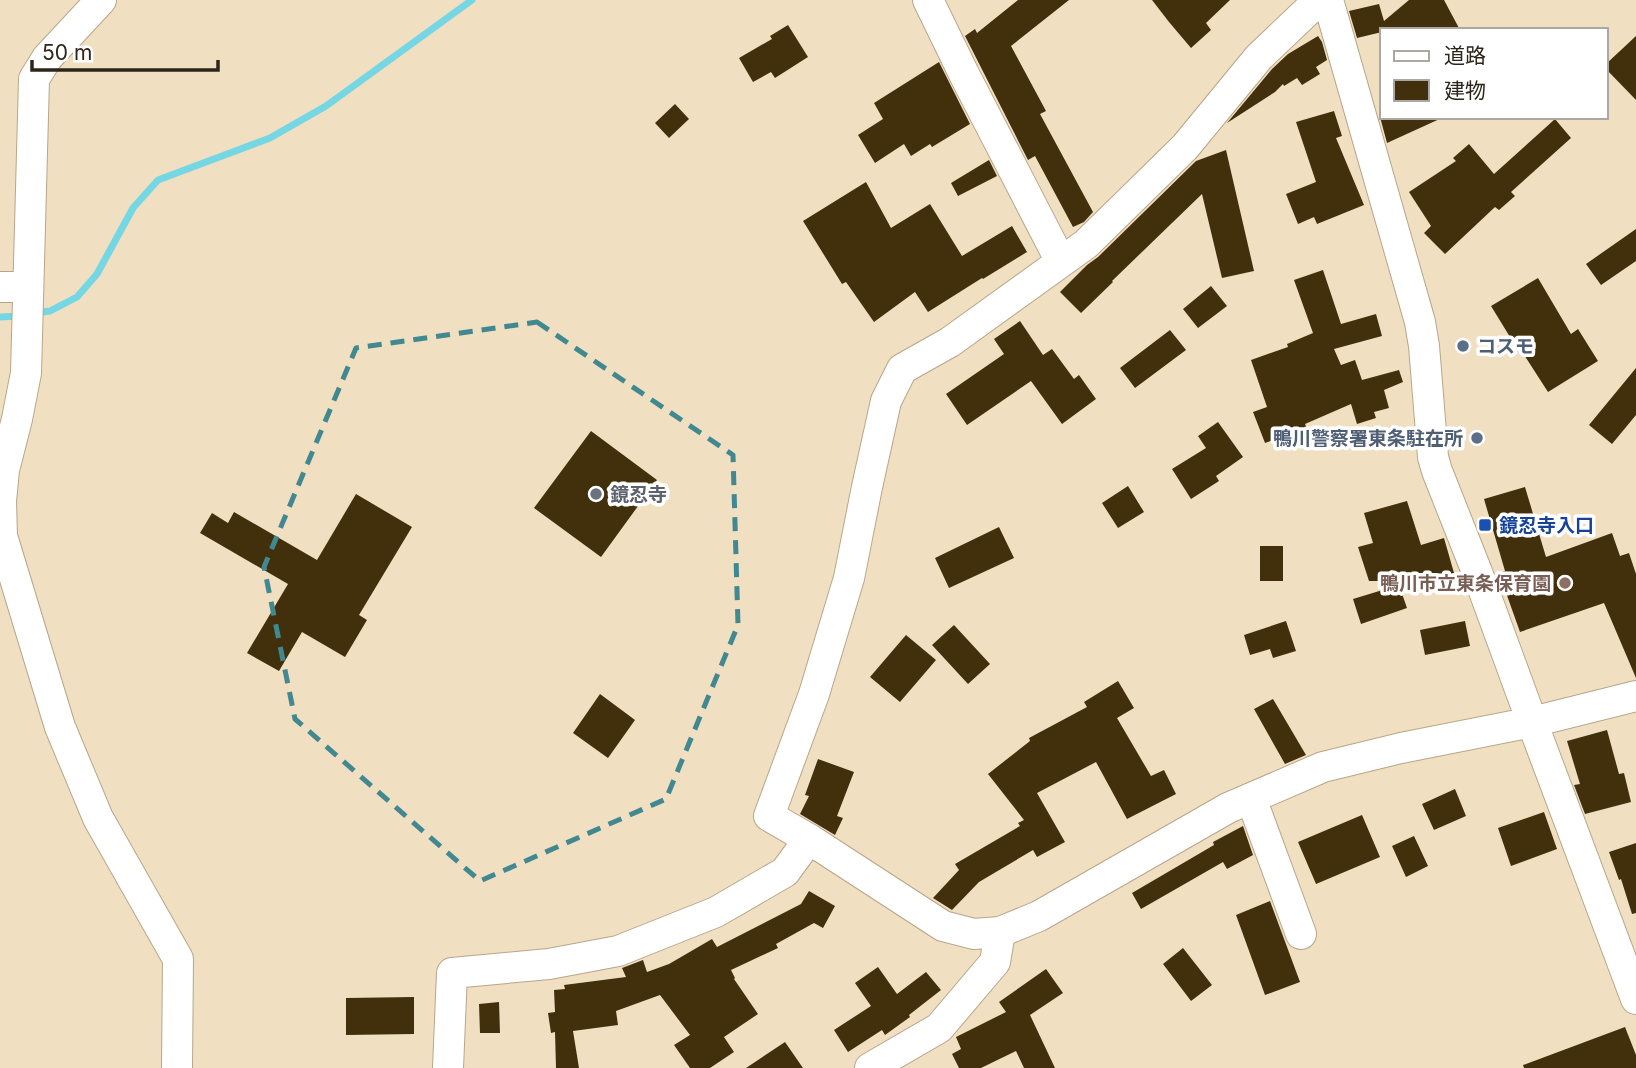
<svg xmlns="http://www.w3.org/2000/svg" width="1636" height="1068" font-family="Inter,'Noto Sans JP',sans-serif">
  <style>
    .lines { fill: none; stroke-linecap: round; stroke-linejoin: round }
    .stream { stroke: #74d7e3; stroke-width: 7 }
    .building { fill: #42300c }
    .street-casing { stroke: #b7a68a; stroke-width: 32 }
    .street { stroke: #fff; stroke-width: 30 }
    .marked { fill: none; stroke: #418891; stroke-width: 5; stroke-dasharray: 14 9; stroke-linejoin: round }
    .service-dot { fill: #5c6f8a; stroke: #fff; stroke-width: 2.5 }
    .worship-dot { fill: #6b7280; stroke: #fff; stroke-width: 2.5 }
    .transit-dot { fill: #1a4fb4; stroke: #fff; stroke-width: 2.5 }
    .education-dot { fill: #8d6e63; stroke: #fff; stroke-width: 2.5 }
    .labels { text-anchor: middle; stroke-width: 7; stroke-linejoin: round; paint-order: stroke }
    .service-label { font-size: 19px; font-weight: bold; fill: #4e5e75; stroke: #fff; text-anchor: start }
    .worship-label { font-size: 19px; font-weight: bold; fill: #5b616d; stroke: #fff; text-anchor: start }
    .transit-label { font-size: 19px; font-weight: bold; fill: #164399; stroke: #fff; text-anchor: start }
    .education-label { font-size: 19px; font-weight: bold; fill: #785e54; stroke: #fff; text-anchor: end }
  </style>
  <rect width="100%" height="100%" fill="#f1dfc2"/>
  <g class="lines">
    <path class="stream" d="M36,313L50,311L77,297L97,274L133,208L158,180L270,138L326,106L472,0
      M0,317L21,316"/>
  </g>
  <path class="building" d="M1018,0H1069L1011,46L1046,111L1040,114L1093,212L1084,222L1073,227L1035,156L1028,160L965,36L975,29L977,33Z
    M1152,0H1230L1206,23L1211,30L1191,48L1169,22Z
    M1409,0H1444L1460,30H1382V32L1357,38L1349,11L1379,4L1384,21Z
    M788,25L808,57L775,78L771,72L753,82L739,58L772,39L770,36Z
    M1318,36L1322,42L1327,60L1316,67L1320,74L1302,85L1297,78L1284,86L1283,84L1275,92L1227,123L1272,69L1288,54Z
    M1636,36V100L1606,69V64Z
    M939,62L970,124L932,147L930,144L911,156L904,144L875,163L858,135L883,119L874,103Z
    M675,104L689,119L669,138L655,123Z
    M1334,111L1342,136L1336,138L1364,205L1317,224L1314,217L1298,224L1286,194L1316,182L1296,122Z
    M1380,117H1444L1387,143Z
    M1555,119L1571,138L1511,192L1515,196L1499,210L1495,207L1445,254L1424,233L1431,226L1409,192L1456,161L1453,158L1469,144L1494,174Z
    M1226,150L1254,271L1222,278L1202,194L1112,281L1113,282L1081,313L1060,292L1087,265L1098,257L1196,161Z
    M989,160L997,176L958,196L951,183Z
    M866,182L891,228L930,204L962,256L1012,226L1027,252L983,279L982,278L928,312L915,292L874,322L846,282L842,284L803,221Z
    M1636,229V261L1601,285L1586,264Z
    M1323,270L1341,324L1376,314L1382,336L1334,349L1341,365L1355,360L1362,380L1399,370L1403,382L1384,390L1389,408L1374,412L1376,418L1357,424L1351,404L1305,424L1307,428L1265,443L1253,412L1267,407L1251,360L1288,347L1287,344L1313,333L1294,280Z
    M1538,278L1571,334L1578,329L1598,361L1548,392L1512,336L1510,337L1491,306Z
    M1211,286L1227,306L1198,328L1183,309Z
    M1020,321L1043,355L1052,349L1074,379L1079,375L1096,399L1062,424L1031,381L967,425L946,394L1004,354L994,339Z
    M1170,330L1186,350L1135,388L1120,368Z
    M1636,368V415L1612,444L1589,425Z
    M1218,422L1243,457L1216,476L1219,481L1191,499L1172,469L1206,448L1198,436Z
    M591,431L657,480L601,557L534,508Z
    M1128,486L1144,512L1118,528L1102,503Z
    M1525,487L1546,557L1612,533L1620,556L1629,553L1636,574V678L1604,603L1520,632L1499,573L1505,571L1484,499Z
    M356,494L412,527L359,615L367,620L345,657L302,632L279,671L247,653L288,584L200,533L212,513L228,523L234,512L317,560Z
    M1407,501L1421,545L1444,538L1454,573L1427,581H1369L1358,547L1373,543L1364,513Z
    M999,527L1014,558L949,588L935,558Z
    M1260,546H1283V581H1260Z
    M1399,585L1407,608L1361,624L1353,599Z
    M1286,621L1296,651L1273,658L1270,649L1250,655L1244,635Z
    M1465,621L1470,646L1425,655L1420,630Z
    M954,625L990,664L968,684L932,645Z
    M906,635L936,660L900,702L870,677Z
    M1118,681L1134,708L1117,718L1151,776L1164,770L1176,794L1127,819L1096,762L1037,793L1065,842L1037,857L1033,850L979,882L952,910L933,898L959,870L955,864L1020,826L1018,823L1024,820L988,774L1030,741L1029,738L1087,707L1084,702Z
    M600,694L635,720L608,758L573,733Z
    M1273,699L1306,755L1285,764L1254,709Z
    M1607,730L1619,774L1624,773L1631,802L1585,814L1574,785L1580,784L1567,741Z
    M818,759L854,772L837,816L843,818L835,835L800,814L809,796L805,795Z
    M1455,789L1466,816L1434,830L1422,804Z
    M1544,812L1557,849L1511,866L1498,828Z
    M1362,815L1380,857L1316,884L1298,842Z
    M1243,826L1253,855L1227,869L1223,862L1141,909L1132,893L1214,845L1213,842Z
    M1414,836L1428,866L1406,877L1392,846Z
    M1636,843V913L1632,914L1621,879L1619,880L1609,852Z
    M809,891L835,906L823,928L814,923L776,944L778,948L731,970L735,978L734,979L758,1014L724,1037L734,1052L710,1068H690L674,1045L690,1035L660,995L616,1011L618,1025L573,1031L579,1068H556L555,1032L551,1033L548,1013L555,1012L554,990L565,989L564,985L626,977L622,968L643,960L647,972L669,964L712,939L717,947L801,904Z
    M1270,901L1300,982L1265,995L1236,915Z
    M1183,948L1212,985L1191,1001L1163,964Z
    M878,967L897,994L926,972L941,990L909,1015L910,1017L885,1035L882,1030L848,1052L834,1030L871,1006L855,983Z
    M1046,969L1063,993L1030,1015L1055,1068H1024L1016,1051L981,1068H959L952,1054L961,1049L956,1037L1006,1012L999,1002Z
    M414,997V1034L346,1035V998Z
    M499,1002L500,1033H480L479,1004Z
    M1625,1027L1636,1055V1068H1524L1523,1065Z
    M785,1042L803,1068H746Z"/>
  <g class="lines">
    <defs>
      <path id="street" d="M101,0L47,58L34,79L26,373L17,419L4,470L1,501L2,536L60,727L98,818L178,959L177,1068
        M928,0L964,74L1061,262
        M1319,0L1259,57L1185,147L1086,244L950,342L902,369L886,401L867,487L849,578L814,694L769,816L809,839L943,926L974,934L1000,932L1039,916L1228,808L1323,767L1401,748L1532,722L1636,696
        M1328,0L1420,322L1424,346L1433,457L1437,471L1477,572L1532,722L1636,999
        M0,287H28
        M1251,798L1301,934
        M448,1068L452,973L549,964L618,951L716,912L785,872L809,839
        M870,1068L939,1028L995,962L1000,932"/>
    </defs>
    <use href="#street" class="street-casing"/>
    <use href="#street" class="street"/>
  </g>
  <path class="marked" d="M537,322L733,455L738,625L666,799L480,881L295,719L264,567L356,348Z"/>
  <g class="service-dot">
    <circle cx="1463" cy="346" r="7"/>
    <circle cx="1477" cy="438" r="7"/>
  </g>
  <circle class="worship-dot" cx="596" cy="494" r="7"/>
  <rect class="transit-dot" x="1478" y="518" width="14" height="14" rx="3.5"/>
  <circle class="education-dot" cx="1565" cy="583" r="7"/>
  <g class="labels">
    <g class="service-label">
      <text x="1477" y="353">コスモ</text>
      <text x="1463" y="445" text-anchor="end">鴨川警察署東条駐在所</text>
    </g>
    <g class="worship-label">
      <text x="610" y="501">鏡忍寺</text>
    </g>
    <g class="transit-label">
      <text x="1499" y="532">鏡忍寺入口</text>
    </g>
    <g class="education-label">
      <text x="1551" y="590">鴨川市立東条保育園</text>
    </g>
  </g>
  <rect x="1380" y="28" width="228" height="91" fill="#ffffff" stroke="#aba8a3" stroke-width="2"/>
  <rect x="1394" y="51" width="35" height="10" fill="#ffffff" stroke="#aba8a3" stroke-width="2"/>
  <text x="1444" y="63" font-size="21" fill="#2c251a">道路</text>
  <rect x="1394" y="80" width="35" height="21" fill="#42300c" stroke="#aba8a3" stroke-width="2"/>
  <text x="1444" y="98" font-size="21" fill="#2c251a">建物</text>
  <path d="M32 60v10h186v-10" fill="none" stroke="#2c251a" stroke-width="3.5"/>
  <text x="42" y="60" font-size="21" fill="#2c251a" stroke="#ffffff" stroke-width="5" paint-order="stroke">50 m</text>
</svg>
